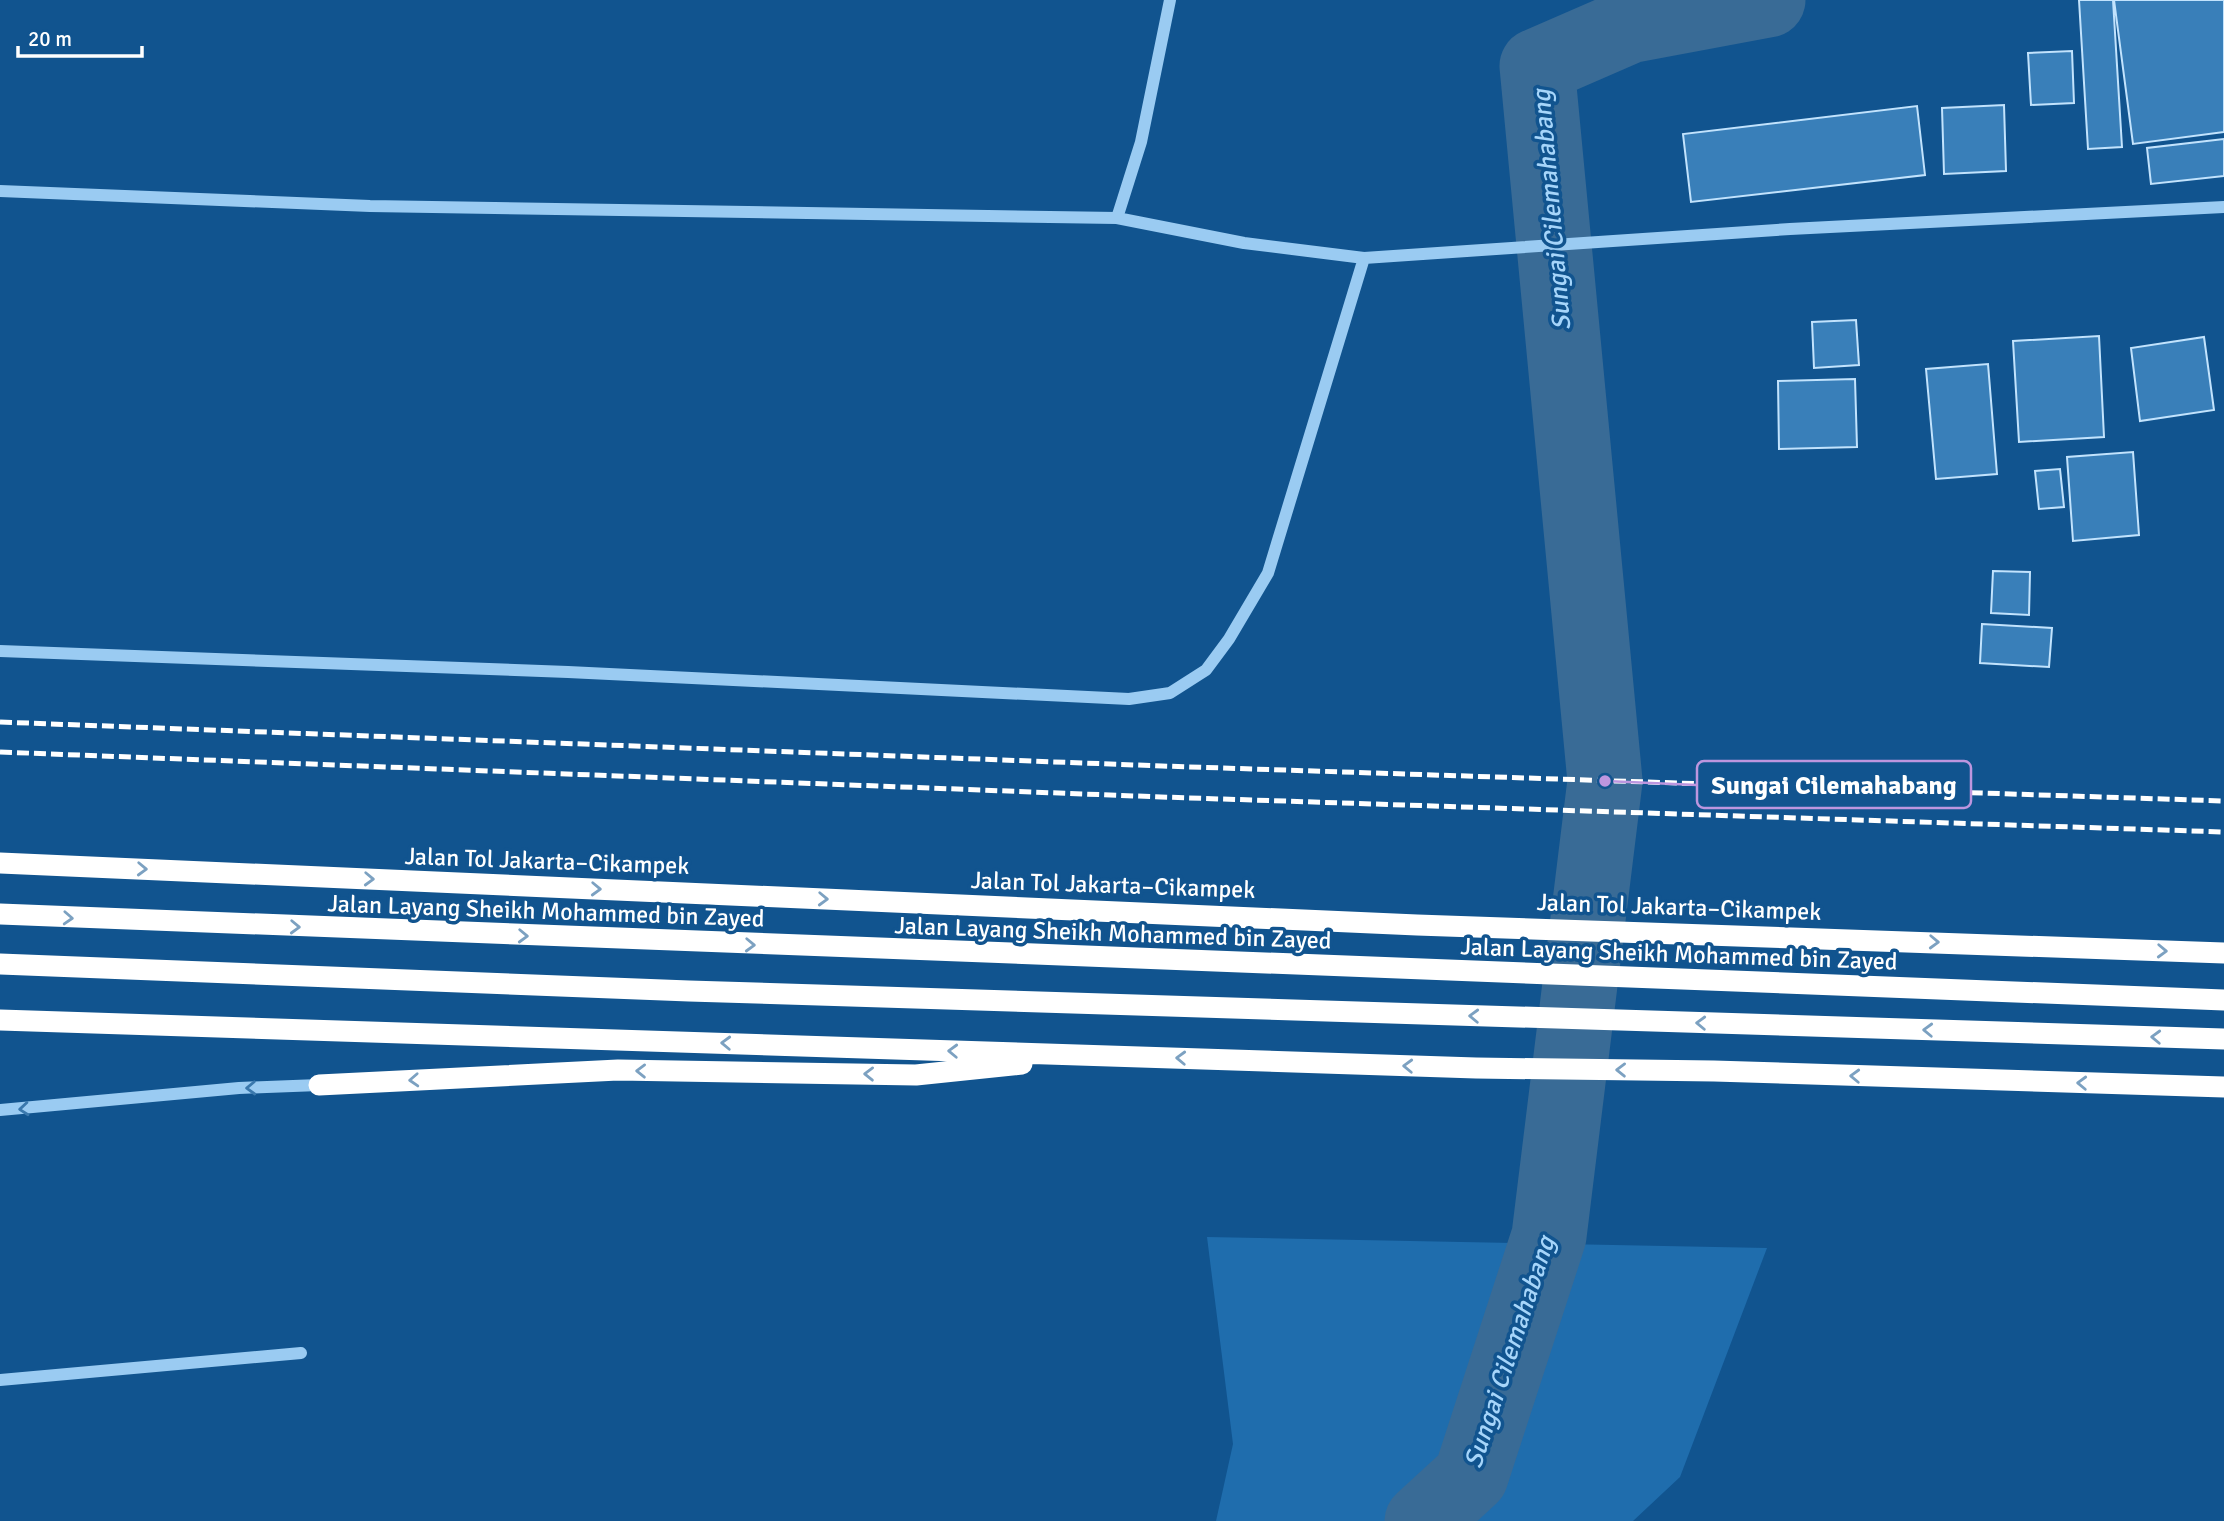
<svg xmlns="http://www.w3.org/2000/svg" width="2224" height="1521" font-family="Signika,sans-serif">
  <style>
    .green { fill: #1f6dad }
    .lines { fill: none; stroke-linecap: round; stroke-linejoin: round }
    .river { stroke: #396b96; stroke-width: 75 }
    .building { fill: #397fb9; stroke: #c2e3fd; stroke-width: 2 }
    .minor { stroke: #9acbf2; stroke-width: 12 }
    .highway { stroke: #fff; stroke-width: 21 }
    .rail { stroke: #fff; stroke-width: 5; stroke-dasharray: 12 5; stroke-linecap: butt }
    .oneway { stroke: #7ca1c1 }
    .oneway2 { stroke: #3a78ad }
    .labels { text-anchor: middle; stroke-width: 7; stroke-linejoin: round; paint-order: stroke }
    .street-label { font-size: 24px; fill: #fff; stroke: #11548f }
    .water-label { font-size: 26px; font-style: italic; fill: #a6d5fa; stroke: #11548f }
    .leader { fill: none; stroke: #bd96df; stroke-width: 2.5 }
    .callout-dot { fill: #bd96df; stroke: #11548f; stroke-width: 2.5 }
    .callout { fill: #11548f; stroke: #bd96df; stroke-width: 2.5 }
    .callout-label { font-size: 26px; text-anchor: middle; font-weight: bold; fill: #fff }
  </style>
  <rect width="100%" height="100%" fill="#11548f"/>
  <path class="green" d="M1207,1237L1767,1248L1680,1477L1633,1521H1216L1233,1444Z"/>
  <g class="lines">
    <path class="river" d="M1422,1521L1471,1476L1549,1236L1605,781L1537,66L1629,26L1768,0"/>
  </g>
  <path class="building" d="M2079,0H2113L2122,147L2088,149Z
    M2114,0H2224V132L2133,144Z
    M2072,51L2074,103L2031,105L2028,53Z
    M2004,105L2006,171L1944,174L1942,108Z
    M1917,106L1925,175L1691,202L1683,134Z
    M2224,139V176L2151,184L2147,148Z
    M1856,320L1859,365L1814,368L1812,322Z
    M2099,336L2104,437L2019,442L2013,341Z
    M2204,337L2214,410L2140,421L2131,348Z
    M1988,364L1997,474L1936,479L1926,369Z
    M1855,379L1857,447L1779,449L1778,381Z
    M2133,452L2139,535L2073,541L2067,457Z
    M2060,469L2064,507L2039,509L2035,471Z
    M1993,571L2030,572L2029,615L1991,613Z
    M1982,624L2052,628L2049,667L1980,663Z"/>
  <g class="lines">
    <path class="minor" d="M0,191L370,206L1117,218L1244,243L1364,258
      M1117,218L1141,142L1170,0
      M0,651L568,672L1129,699L1170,693L1206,670L1229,639L1268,573L1364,258L1790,229L2224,207
      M0,1110L239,1088L319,1085
      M0,1380L301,1353"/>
    <path class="highway" d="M0,863L1417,925L2224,953
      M0,914L2224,1000
      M0,964L689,991L2224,1039
      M0,1020L1476,1068L1714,1071L2224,1087
      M319,1085L618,1070L916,1075L1022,1064"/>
    <path class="rail" d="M0,722L1162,766L2224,801
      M0,752L1161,797L2224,832"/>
  </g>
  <defs><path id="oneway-chevron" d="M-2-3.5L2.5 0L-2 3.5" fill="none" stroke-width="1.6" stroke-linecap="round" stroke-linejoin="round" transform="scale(1.75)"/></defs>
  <g class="oneway">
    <use href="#oneway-chevron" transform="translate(142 869) rotate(2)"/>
    <use href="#oneway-chevron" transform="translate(369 879) rotate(2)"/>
    <use href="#oneway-chevron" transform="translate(596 889) rotate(2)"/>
    <use href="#oneway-chevron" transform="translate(823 899) rotate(2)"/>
    <use href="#oneway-chevron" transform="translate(68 918) rotate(3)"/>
    <use href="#oneway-chevron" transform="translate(295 927) rotate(2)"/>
    <use href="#oneway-chevron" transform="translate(523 936) rotate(2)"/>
    <use href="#oneway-chevron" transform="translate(1934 942) rotate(2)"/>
    <use href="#oneway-chevron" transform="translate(750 945) rotate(2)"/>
    <use href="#oneway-chevron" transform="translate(2162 951) rotate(2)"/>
    <use href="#oneway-chevron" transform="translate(1474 1016) rotate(-178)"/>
    <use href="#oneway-chevron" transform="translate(1701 1023) rotate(-178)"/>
    <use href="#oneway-chevron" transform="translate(1928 1030) rotate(-178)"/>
    <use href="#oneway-chevron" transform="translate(2156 1037) rotate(-178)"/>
    <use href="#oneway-chevron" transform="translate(726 1043) rotate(-178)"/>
    <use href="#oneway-chevron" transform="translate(953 1051) rotate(-178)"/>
    <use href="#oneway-chevron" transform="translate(1181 1058) rotate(-178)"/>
    <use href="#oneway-chevron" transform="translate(1408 1066) rotate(-178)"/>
    <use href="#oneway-chevron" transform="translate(1621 1070) rotate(-179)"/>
    <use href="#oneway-chevron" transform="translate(641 1071) rotate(-179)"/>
    <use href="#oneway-chevron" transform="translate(869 1074) rotate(-179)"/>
    <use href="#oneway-chevron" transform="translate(1855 1076) rotate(-178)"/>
    <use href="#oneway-chevron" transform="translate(414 1080) rotate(177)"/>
    <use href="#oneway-chevron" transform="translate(2082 1083) rotate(-178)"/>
  </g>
  <g class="oneway2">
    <use href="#oneway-chevron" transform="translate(251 1088) rotate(178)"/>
    <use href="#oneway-chevron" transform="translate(24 1109) rotate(175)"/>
  </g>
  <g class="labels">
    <g class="street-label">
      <text transform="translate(547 861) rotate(2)" y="8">Jalan Tol Jakarta–Cikampek</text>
      <text transform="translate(1113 885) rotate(2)" y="8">Jalan Tol Jakarta–Cikampek</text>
      <text transform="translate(1679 907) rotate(2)" y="8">Jalan Tol Jakarta–Cikampek</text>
      <text transform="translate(546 911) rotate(2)" y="8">Jalan Layang Sheikh Mohammed bin Zayed</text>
      <text transform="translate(1113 933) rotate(2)" y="8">Jalan Layang Sheikh Mohammed bin Zayed</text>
      <text transform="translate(1679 954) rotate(2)" y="8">Jalan Layang Sheikh Mohammed bin Zayed</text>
    </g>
    <g class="water-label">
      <text transform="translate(1551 210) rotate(-95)" y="9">Sungai Cilemahabang</text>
      <text transform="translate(1509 1352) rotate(-72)" y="9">Sungai Cilemahabang</text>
    </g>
  </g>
  <path class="leader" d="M1605 781L1697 785"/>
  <circle class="callout-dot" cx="1605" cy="781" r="7"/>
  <rect class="callout" x="1697" y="761" width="274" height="47" rx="7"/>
  <g class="callout-label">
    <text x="1834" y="794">Sungai Cilemahabang</text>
  </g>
  <path d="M18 46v10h124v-10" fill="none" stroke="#ffffff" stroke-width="3.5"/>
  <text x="28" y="46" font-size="21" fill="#ffffff" stroke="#11548f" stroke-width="5" paint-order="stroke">20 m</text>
</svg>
